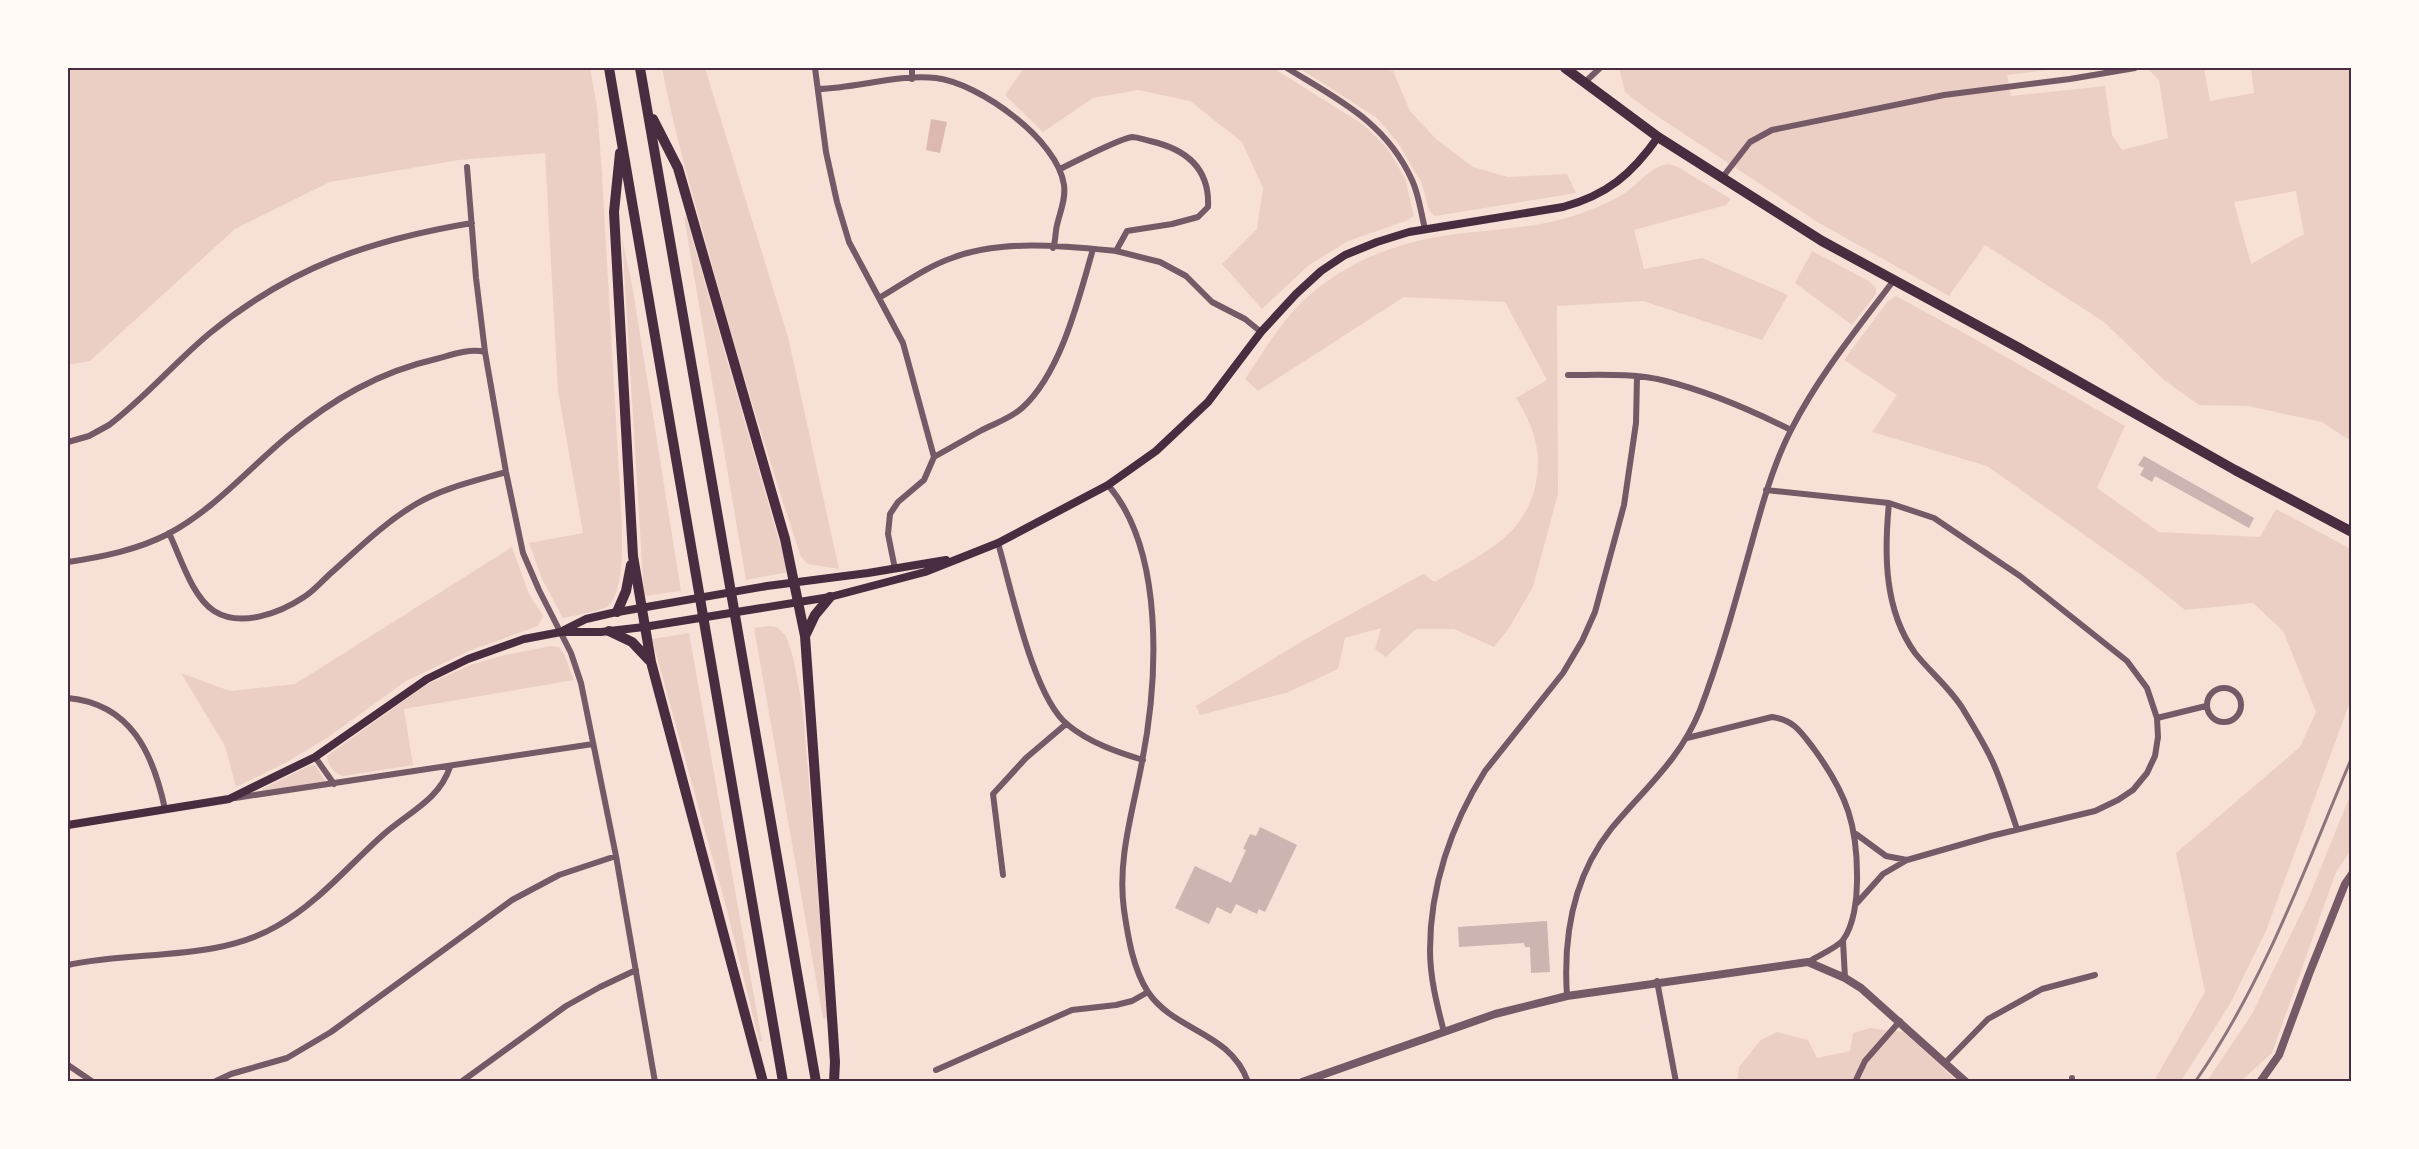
<svg xmlns="http://www.w3.org/2000/svg" width="2419" height="1149" font-family="'Nunito Sans',sans-serif">
  <style>
    .green { fill: #ebcfc5; fill-rule: evenodd }
    .water { fill: #dcb8b0 }
    .building { fill: #ccb4b1 }
    .lines { fill: none; stroke-linecap: round; stroke-linejoin: round }
    .minor { stroke: #755966; stroke-width: 6 }
    .tertiary { stroke: #755966; stroke-width: 8 }
    .secondary { stroke: #4a2c40; stroke-width: 8 }
    .trunk { stroke: #4a2c40; stroke-width: 10 }
    .motorway { stroke: #4a2c40; stroke-width: 10 }
    .rail { stroke: #8f747c; stroke-width: 3 }
    .neatline { fill: none; stroke: #4a2c40; stroke-width: 2 }
  </style>
  <rect width="100%" height="100%" fill="#f7e1d7"/>
  <path class="green" d="M68,68H590L597,106L602,174L622,527C622,546 624,599 605,608C592,613 576,615 563,618L542,579L529,543L583,533L558,391L545,153L459,160L330,182L235,229L90,361L68,365Z
    M662,68H705L788,337L839,569L808,564L801,557C766,452 734,346 705,239C689,183 673,126 662,68Z
    M1024,68H1273L1364,125L1387,148L1405,178L1414,216L1406,221L1348,241L1309,265L1262,309L1222,264L1257,229L1263,188L1242,142L1190,101L1138,90L1093,98L1043,132L1005,95Z
    M1299,68H1381L1393,71L1410,111L1436,139L1473,167L1508,177L1567,174L1576,193L1435,216L1429,210L1422,184L1398,143L1377,118Z
    M1619,68H2066L2007,75L2011,96L2105,86L2112,135L2122,150L2168,138L2159,80L2147,68H2204L2210,101L2254,93L2251,68H2351V441L2322,422L2248,406L2199,405L2164,380L2104,322L1985,245L1949,296L1819,223L1648,110L1625,92ZM2296,191L2304,234L2251,264L2234,202Z
    M1668,164L1678,167L1731,199L1726,205L1634,230L1644,269L1702,258L1788,295L1762,340L1643,301L1557,306L1558,494L1533,587L1509,628L1494,647L1454,629H1416L1386,657L1375,649L1381,628L1345,638L1338,669L1286,693L1200,715L1196,706L1304,640L1423,574L1435,582C1457,568 1485,555 1505,537C1532,514 1544,474 1535,440C1532,425 1524,411 1516,398L1547,380L1505,302L1404,297L1258,391L1245,379C1263,353 1279,324 1302,302C1345,261 1399,241 1457,234C1494,229 1535,228 1570,217C1588,211 1604,205 1620,196C1638,186 1648,167 1668,164Z
    M684,217H686L788,572L746,580Z
    M622,238L633,290L681,591L644,596Z
    M1812,251L1869,281L1876,288V294L1852,325L1795,283Z
    M1896,296L1975,339L2125,426L2097,488L2159,532L2260,537L2276,509L2351,549V699L2266,931L2230,1004L2181,1081H2154L2205,992L2176,853L2300,747L2316,712L2283,631L2253,603L2185,610L2144,577L1987,466L1872,432L1897,395L1844,360L1888,301Z
    M512,547L529,594L543,616L538,626L469,651L406,681L327,738L287,762L236,787L225,746L181,673L230,691L295,684Z
    M769,626L777,627L786,636L793,657L803,709L828,1018L823,1019L754,628Z
    M689,633L762,1041H759L728,914L652,639Z
    M551,646L559,647L564,654L574,680L404,709L413,765L343,776C335,774 327,765 327,756L426,685L470,665L505,655Z
    M311,765H315L325,781L263,791L262,789Z
    M2351,793V850L2336,872L2272,1053L2241,1081H2207L2252,1014L2309,897Z
    M1870,1028L1904,1032L1957,1081L1737,1082L1739,1067L1761,1040L1777,1032L1808,1040L1817,1058L1850,1051L1853,1033Z"/>
  <path class="water" d="M931,119L947,122L940,153L926,150Z"/>
  <path class="building" d="M2144,456L2254,518L2249,528L2155,476L2152,482L2140,475L2144,468L2138,465Z
    M1260,827L1297,845L1265,912L1259,909L1257,914L1236,904L1231,914L1217,907L1209,924L1175,908L1195,866L1231,883L1246,850L1243,849L1250,834L1256,836Z
    M1547,921L1550,972L1531,973L1530,947H1525L1524,943L1459,947L1458,927Z"/>
  <g class="lines">
    <path class="minor" d="M815,68L826,152L837,202L849,242L903,343L934,457L924,480L898,502L890,514L888,534L895,569
      M912,68V79
      M1287,68C1337,99 1386,122 1412,180C1419,195 1421,213 1425,229
      M1584,83L1600,68
      M818,89C857,88 897,74 936,78C979,83 1058,140 1064,185C1066,199 1060,212 1057,225C1055,233 1056,240 1053,248
      M467,167L476,278L485,352L506,472L523,553L539,590L571,653L581,683L616,856L655,1082
      M1722,178L1750,142L1772,130L1944,95L2070,79L2135,68
      M1116,251L1160,262L1186,276L1212,302L1245,319L1261,332
      M879,298C903,284 926,267 952,258C1001,239 1065,246 1116,251L1127,231L1172,224L1198,217L1208,207C1210,168 1186,149 1150,141C1145,140 1137,137 1132,137C1118,139 1075,162 1060,169
      M1568,375C1600,375 1634,373 1666,381C1710,392 1751,410 1791,430
      M68,442L89,436L109,425C145,398 175,362 210,333C291,267 370,240 472,223
      M934,457C950,448 966,439 982,430C996,423 1011,418 1022,408C1061,373 1079,298 1093,249
      M1108,485C1165,551 1158,680 1142,762C1133,811 1117,859 1124,910C1128,937 1133,969 1148,992C1175,1032 1230,1031 1248,1082
      M1766,490L1889,503L1934,518L2020,576L2127,661L2147,688L2157,718L2158,737L2155,756L2147,773L2133,790L2118,800L2095,811L1991,836L1907,860L1883,874L1857,903
      M1889,503C1884,554 1884,610 1915,653C1930,672 1950,688 1963,709C1973,726 1986,746 1994,765C2003,786 2010,808 2017,829
      M169,533C180,556 192,597 214,611C241,628 280,613 304,597C314,591 322,581 331,573C358,549 384,523 416,504C443,488 475,481 506,472
      M998,543C1011,587 1033,698 1068,725C1090,743 1117,752 1143,760
      M68,562C102,557 137,550 168,534C215,509 248,469 288,436C333,399 379,372 436,359C451,355 469,348 485,352
      M2207 705a17 17 0 1 1 34 0a17 17 0 1 1-34 0Z
      M68,698C131,704 153,753 165,809
      M2157,718L2206,706
      M1687,738L1772,717C1794,720 1801,732 1814,749C1847,794 1858,826 1857,882C1857,899 1854,925 1843,940C1838,947 1816,957 1808,962
      M315,757L334,784
      M235,798L593,744
      M1856,834L1886,856L1907,860
      M1003,875L993,794L1026,758L1066,724
      M1843,941L1845,978
      M68,965C136,950 215,962 277,926C318,903 349,865 384,834C409,812 439,800 450,767
      M1657,981L1676,1082
      M1567,996C1563,936 1573,877 1611,829C1644,789 1680,760 1700,710C1720,658 1735,603 1750,549C1761,509 1772,467 1791,430C1819,375 1858,328 1894,280
      M1444,1032C1437,1005 1430,978 1430,950C1430,887 1451,825 1485,771L1563,673L1582,641L1595,612L1624,505L1636,423L1637,377
      M1945,1063L1988,1019L2042,989L2095,975
      M68,1065L93,1082
      M936,1070L1072,1010L1116,1005L1132,1001L1148,992
      M2072,1078V1082
      M214,1082L231,1074L287,1058L331,1032L512,900L559,875L616,856
      M461,1082L566,1006L600,987L636,970
      M1855,1082L1865,1061L1900,1021"/>
    <path class="tertiary" d="M1302,1082L1495,1014L1567,996L1808,962L1845,978L1861,988L1966,1082
      M2260,1082L2279,1055L2309,974L2345,884L2352,874"/>
    <path class="secondary" d="M564,630L586,619L612,613L767,586L868,573L946,560
      M68,825L229,799L315,757L427,679L468,659L524,639L561,632H601L644,627L830,597L925,572L998,543L1108,485L1156,451L1208,402L1261,332L1296,294L1321,271L1345,255L1377,242L1409,232L1563,207C1607,195 1632,174 1658,137"/>
    <path class="trunk" d="M1565,68L1658,137L1822,241L2019,348L2235,470L2352,532"/>
    <path class="motorway" d="M609,68L783,1082
      M640,68C698,406 759,743 816,1082
      M653,119L678,168L785,539L805,636L829,973L835,1062L834,1082
      M620,153L614,212L633,556L651,662L763,1082
      M617,612L626,591L631,565
      M609,631L632,642L649,660
      M805,636L815,615L830,597"/>
    <path class="rail" d="M2195,1082C2264,983 2305,868 2352,757"/>
  </g>
  <rect width="2419" height="1149" fill="none" stroke="#fffaf5" stroke-width="138"/>
  <rect x="69" y="69" width="2281" height="1011" class="neatline"/>
</svg>
